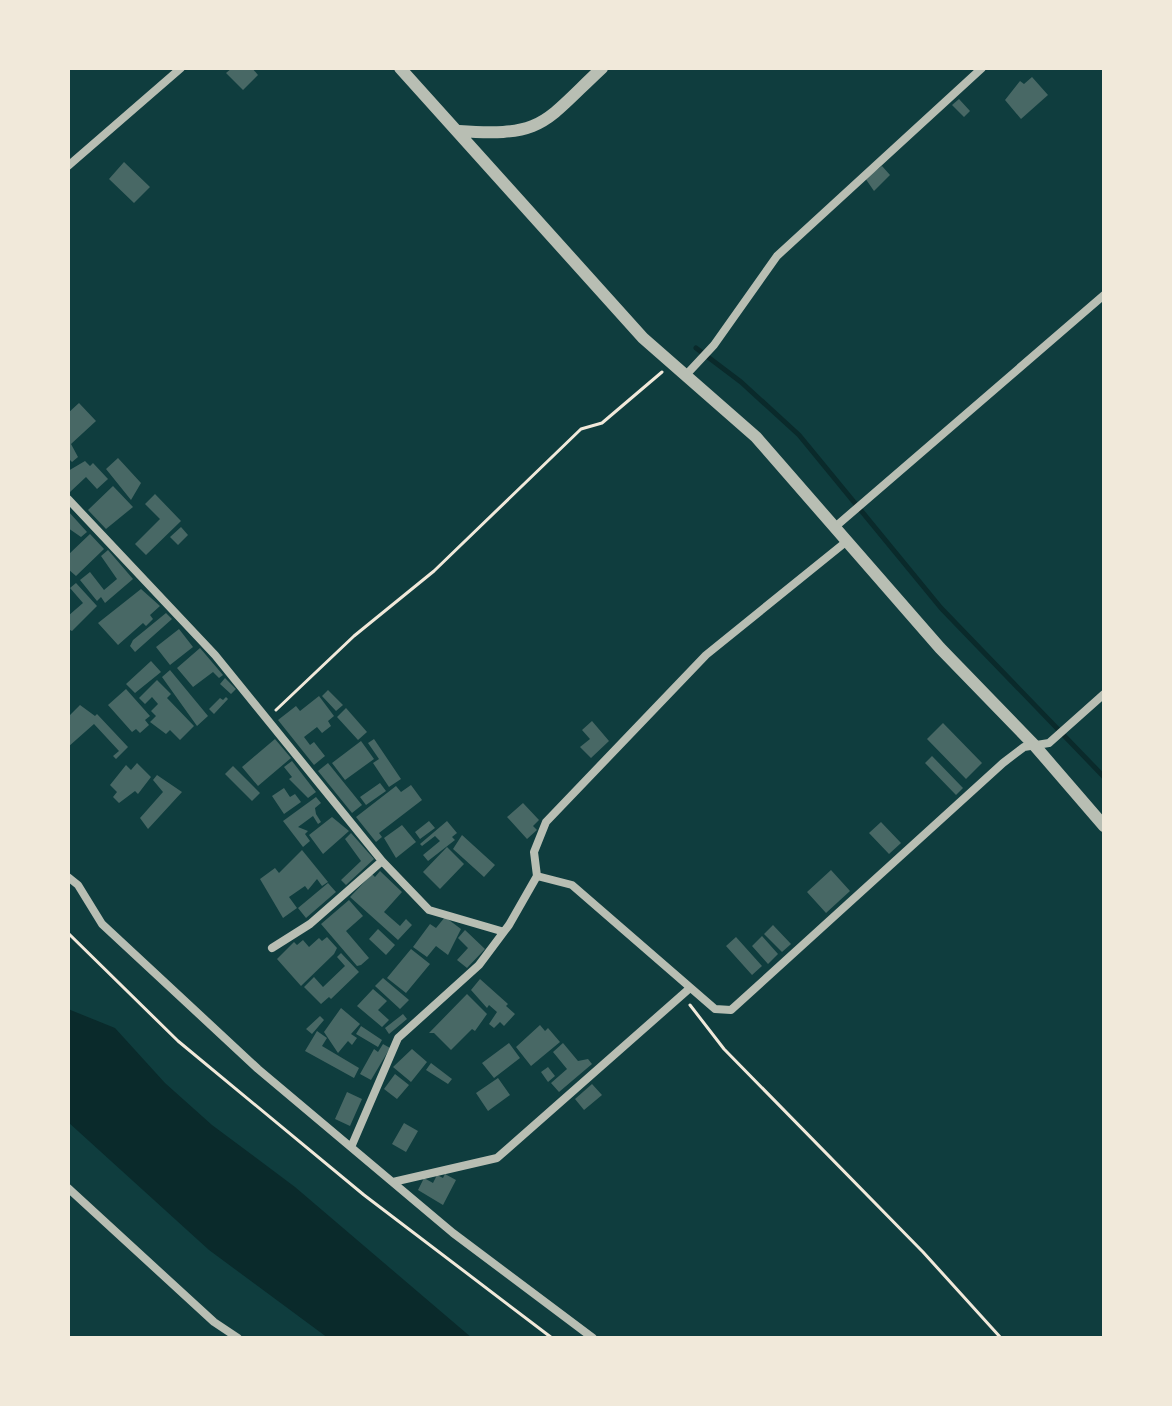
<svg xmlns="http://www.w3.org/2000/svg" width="1172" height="1406" font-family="Roboto,sans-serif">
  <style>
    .water { fill: #0a2a2b }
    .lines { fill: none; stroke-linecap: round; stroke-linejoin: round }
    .stream { stroke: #0a2a2b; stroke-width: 5 }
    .building { fill: #486865 }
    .path { stroke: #f1e9da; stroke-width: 3 }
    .minor { stroke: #b8beb3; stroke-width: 8 }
    .tertiary { stroke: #b8beb3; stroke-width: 12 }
  </style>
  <rect width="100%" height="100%" fill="#0f3d3e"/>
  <path class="water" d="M68,1009L115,1028L165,1083L212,1125L295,1187L472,1338H328L209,1250L68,1122Z"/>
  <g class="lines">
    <path class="stream" d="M696,348L741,382L799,435L941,608L1104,777"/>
  </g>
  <path class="building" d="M232,68H252L258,75L243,90L226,73Z
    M1032,77L1048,95L1021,119L1005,100L1020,81L1024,84Z
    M959,99L970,111L964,117L952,105Z
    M124,162L150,187L134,203L109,179Z
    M882,166L890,175L874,191L865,178Z
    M79,403L96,421L71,444L78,457L72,462L68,458V413Z
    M118,458L141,483L131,500L106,469Z
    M85,461L90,466L93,463L108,479L97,489L86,477L70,492L68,471Z
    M113,486L133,507L106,529L88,510Z
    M155,494L181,521L146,555L135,544L160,519L145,504Z
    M68,511L87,532L81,537L68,528Z
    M181,527L188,535L178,545L170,537Z
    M90,534L104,549L76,576L68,569V555Z
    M108,550L133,579L105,603L101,597L97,601L80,580L90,572L104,590L117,579L101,556Z
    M76,583L97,606L72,631L68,629V616L83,603L70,588Z
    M141,589L160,606L150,615L153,619L146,626L143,623L118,645L98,623Z
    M166,613L172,619L135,652L130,646L133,640Z
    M179,629L193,647L170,665L156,647Z
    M200,648L223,675L219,678L213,672L193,687L177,668Z
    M151,661L161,672L135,693L126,684Z
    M170,670L208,716L197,726L162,677Z
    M225,678L236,689L231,694L220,684Z
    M157,680L171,694L167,698L194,726L180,740L170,730L166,734L150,722L156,716L151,711L158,704L152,697L145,704L139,698Z
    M126,689L150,716L145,720L149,725L140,733L136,729L132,732L108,705Z
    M328,690L343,705L336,711L322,696Z
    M319,696L334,716L328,721L331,726L322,733L317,727L304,737L310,745L314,742L325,756L314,765L278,720L296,706L300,711Z
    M226,697L228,699L214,714L209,709L220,698L223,700Z
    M80,705L95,716L97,714L128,747L116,759L113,756L119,751L94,724L68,747V717Z
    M346,708L367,732L358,740L337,717Z
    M592,721L609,741L591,758L580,747L590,739L582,730Z
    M943,723L982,763L966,779L927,739Z
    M275,739L291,758L258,786L242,767Z
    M374,739L401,779L389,787L373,763L379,759L368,743Z
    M361,741L374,759L345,780L332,763Z
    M932,756L963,788L956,795L925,763Z
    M292,761L316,792L308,798L289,779L292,777L284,767Z
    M137,763L151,777L138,794L135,791L119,803L113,797L117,792L110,785L126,765L131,770Z
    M328,763L362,805L352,813L318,771Z
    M233,766L260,793L252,801L225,774Z
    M157,775L182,792L148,829L140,818L163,792L153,780Z
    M380,783L386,791L366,805L360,797Z
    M411,785L422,800L379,833L382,837L376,842L356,817L396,786L401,792Z
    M284,788L290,797L295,794L301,802L284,814L272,796Z
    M316,797L321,803L315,808L316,814L321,822L318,824L313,816L298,827L308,831L305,834L310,841L303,847L283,821Z
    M523,803L539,820L533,826L537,830L527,839L507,817Z
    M332,817L349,831L323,854L309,835Z
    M429,821L435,828L420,839L415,832Z
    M447,821L457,833L452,837L455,840L428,861L423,855L440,841L435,836L422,846L420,844Z
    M881,822L901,843L889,854L869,833Z
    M402,825L416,842L396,858L384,838Z
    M351,833L374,859L346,885L341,880L361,861L345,839Z
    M462,835L495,865L484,877L453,849Z
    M447,847L464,864L440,889L423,872Z
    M302,850L328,882L322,886L317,879L308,890L305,886L289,897L297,908L283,918L260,879L275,868L279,873Z
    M831,870L850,891L826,913L807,892Z
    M380,871L402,892L384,912L400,926L406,919L412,925L398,940L350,897L372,874L375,877Z
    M328,883L336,892L306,918L298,908Z
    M349,900L363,916L346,931L369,958L361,965L357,966L321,924Z
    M445,917L461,929L448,955L436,946L427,957L413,947L430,924L436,928Z
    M773,925L791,944L782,952L764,934Z
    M378,929L395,945L386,955L369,939Z
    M465,930L485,949L467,968L457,960L468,948L458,938Z
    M762,936L778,954L768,964L752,946Z
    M327,937L337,948L334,954L301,986L277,959L294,942L297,945L303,940L309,947L319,938L322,941Z
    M736,937L762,966L752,975L726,946Z
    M411,949L430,964L406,993L387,978Z
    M341,953L359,972L331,999L329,997L321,1004L304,987L314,977L323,987L345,966L337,957Z
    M383,978L409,1000L400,1009L375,986Z
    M480,979L508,1004L506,1006L515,1014L504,1026L500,1022L494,1028L489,1024L497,1012L489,1005L487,1008L471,990Z
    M373,989L387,1001L378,1010L389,1020L382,1027L357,1006Z
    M467,994L487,1014L475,1031L472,1029L451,1050L434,1033H429Z
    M341,1008L360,1024L351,1034L357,1038L352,1045L348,1041L338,1053L324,1032Z
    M403,1014L407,1019L389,1034L385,1028Z
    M320,1016L324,1020L312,1034L306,1029Z
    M540,1025L545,1031L548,1028L560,1042L531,1066L516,1047Z
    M361,1026L382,1040L378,1047L356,1034Z
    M317,1031L327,1038L322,1046L359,1068L354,1078L305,1051Z
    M509,1043L520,1058L494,1078L482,1063Z
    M563,1043L578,1061L588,1059L592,1064L559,1092L551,1083L567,1069L553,1052Z
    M383,1044L390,1048L371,1080L360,1074L374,1049L378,1052Z
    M412,1049L427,1062L411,1082L393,1067Z
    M431,1063L452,1079L448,1084L426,1070Z
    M548,1067L555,1076L548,1082L541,1072Z
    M395,1074L409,1085L397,1099L384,1089Z
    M498,1078L510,1095L488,1111L476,1093Z
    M592,1084L602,1095L584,1110L575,1099Z
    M347,1092L362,1099L350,1126L335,1119Z
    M404,1123L418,1131L406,1152L392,1144Z
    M445,1174L456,1180L443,1205L418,1190L424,1178L433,1183L437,1175L443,1178Z"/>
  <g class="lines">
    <path class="path" d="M276,710L354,636L434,571L581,429L602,423L662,372
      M68,933L178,1041L364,1195L552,1338
      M690,1005L724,1049L923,1252L1001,1338"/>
    <path class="minor" d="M68,166L181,68
      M685,376L714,345L777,256L982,68
      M68,499L215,655L382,861L429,910L501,931
      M835,527L1104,295
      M537,876L572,885L715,1009L731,1010L1003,763L1024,747L1049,743L1104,694
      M68,877L78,885L102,924L258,1069L453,1233L593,1338
      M272,948L310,924L382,861
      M352,1145L398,1038L479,965L509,925L537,876L534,852L546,822L706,655L847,541
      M393,1182L497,1158L690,988
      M68,1188L214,1322L238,1338"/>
    <path class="tertiary" d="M400,68L643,338L756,437L940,648L1035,746L1104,826
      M459,131C544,137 543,123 602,68"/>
  </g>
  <rect width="1172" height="1406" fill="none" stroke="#f1e9da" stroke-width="140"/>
</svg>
